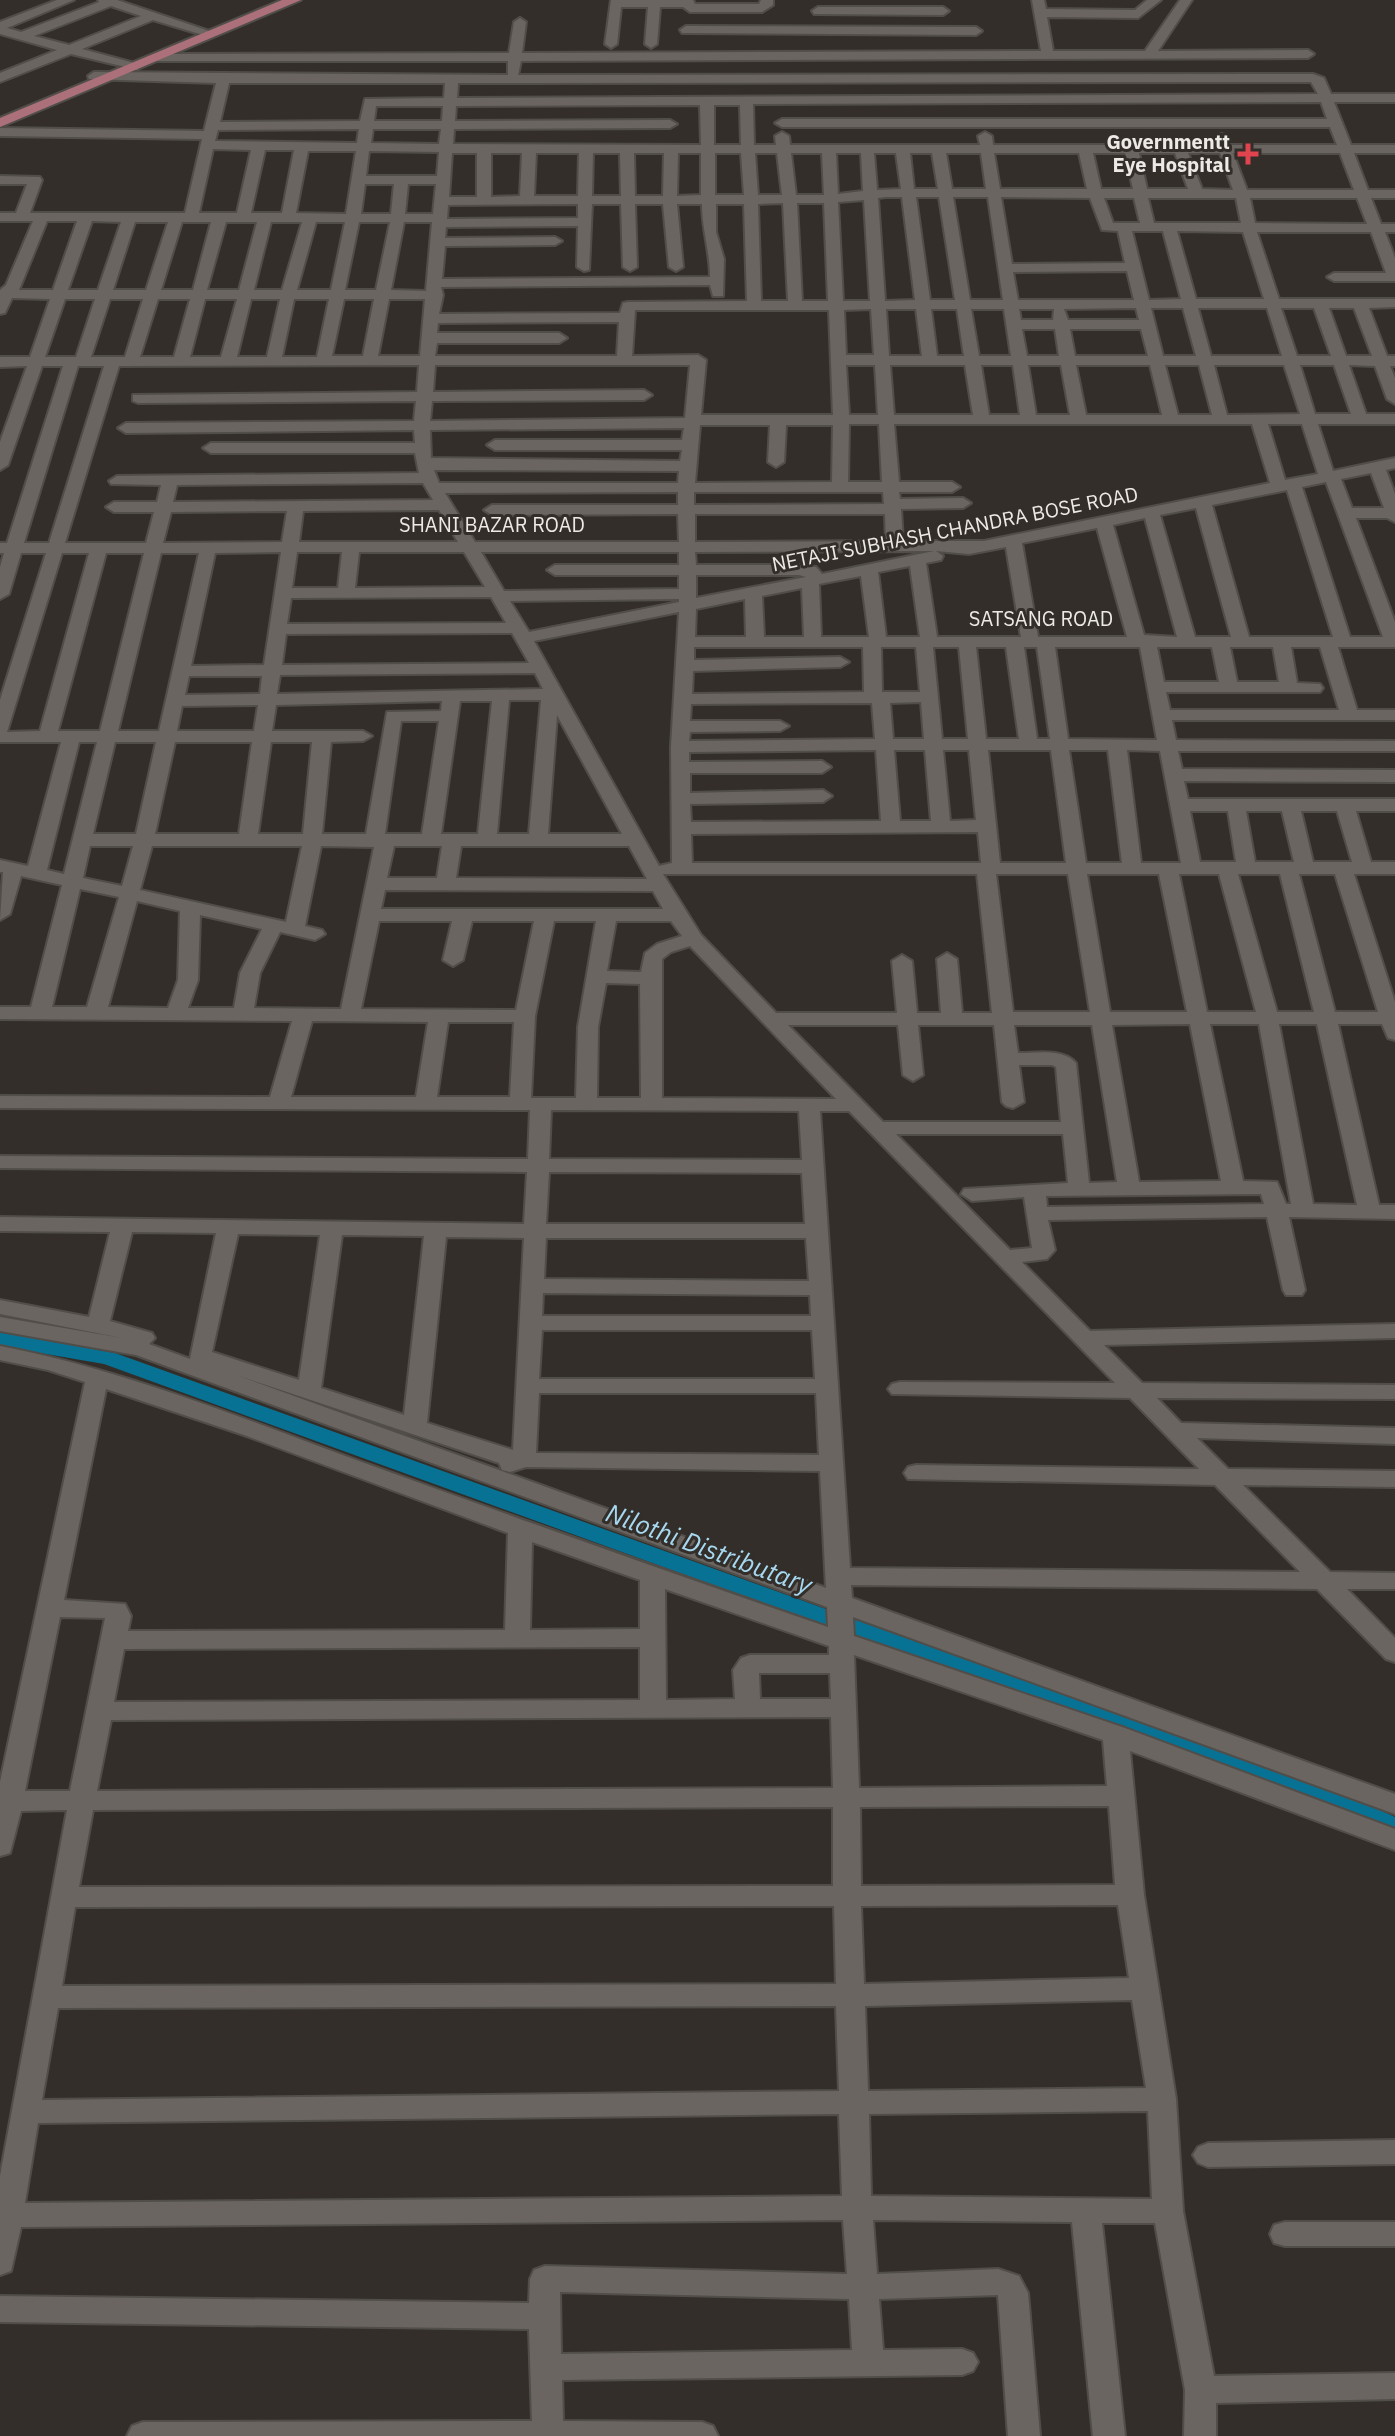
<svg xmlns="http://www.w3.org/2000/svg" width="1395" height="2436" font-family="'IBM Plex Sans',sans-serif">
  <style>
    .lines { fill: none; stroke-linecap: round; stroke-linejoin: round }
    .canal { fill: #087295; fill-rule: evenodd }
    .minor-casing { stroke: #514d49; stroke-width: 4 }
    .major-casing { stroke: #514d49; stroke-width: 4 }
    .minor { fill: #6a6560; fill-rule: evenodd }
    .major { fill: #ab707a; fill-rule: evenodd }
    .health-dot { fill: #e0444e; stroke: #332e29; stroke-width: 3 }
    .labels { text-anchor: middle; stroke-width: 6; stroke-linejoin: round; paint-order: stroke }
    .far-poi-label { font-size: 20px; font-weight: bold; fill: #ece9e6; stroke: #332e29; text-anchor: end }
    .far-street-label { font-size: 20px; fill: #ece9e6; stroke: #332e29 }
    .water-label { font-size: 26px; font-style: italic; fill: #a6d8f0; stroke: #332e29 }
  </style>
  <rect width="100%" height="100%" fill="#332e29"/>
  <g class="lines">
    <path class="canal" d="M0,1332L115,1353L1367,1804L1395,1817V1836L1349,1816L104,1364L0,1346Z"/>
    <defs>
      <path id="minor" d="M57,0H74L7,28L21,32L99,2L98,0H117L209,31L203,35L153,20L82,49L138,64V70L71,54L0,82V73L57,50L0,34V22ZM111,6L141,16L69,45L34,36Z
        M611,0H693L695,4H759L761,0H773V5L762,12H690L683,7H660L657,44L651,48L645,44L648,7H621L617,44L611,48L605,44Z
        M1032,0H1044L1046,9L1135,10L1147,0H1161L1138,18L1047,17L1053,51H1145L1180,0H1192L1158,51L1308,50L1314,54L1308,58L521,61L518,75L1313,74L1324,78L1331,94H1395V102H1334L1351,145H1395V153H1354L1368,190H1395V198H1371L1381,224H1395V232H1385L1395,258V281H1334L1327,277L1334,273H1386L1371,232H1257L1279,299H1395V307L1369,308L1387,356H1395V366H1390L1395,378V404L1387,399L1375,366L1349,365L1366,414H1395V424H1318L1333,471L1395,458V468L1386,470L1395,494V522L1387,518H1356L1395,622V647H1338L1357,710H1395V720H1172L1176,740L1395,741V751H1178L1182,769L1395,770V782L1184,781L1188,799H1395V811H1356L1371,862H1395V874H1354L1395,1002V1040L1388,1038L1382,1024H1338L1379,1205H1395V1219L1289,1217L1305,1290L1302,1295H1286L1283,1290L1267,1217L1048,1220L1055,1250L1047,1259L1022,1262L1090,1331L1395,1324V1338L1104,1345L1142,1383L1395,1385V1399L1157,1398L1181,1423L1395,1428V1444L1197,1438L1228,1469L1395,1471V1487L1243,1485L1330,1572L1395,1573V1589H1347L1395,1638V1662L1386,1659L1317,1589L851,1585L852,1598L1395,1794V1814L853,1617L854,1636L1125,1728L1395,1829V1850L1130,1751L1144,1895L1176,2099L1183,2211L1214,2376L1395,2373V2399L1216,2403V2436H1184L1185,2390L1155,2223H1102L1125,2436H1093L1072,2222L873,2220L877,2274L998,2269L1019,2276L1028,2293L1040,2436H1008L998,2295L879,2299L883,2350L962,2349L973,2353L978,2362L973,2371L962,2375L562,2380L563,2421L702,2422L713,2426L718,2436H127L132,2426L143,2422L532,2421L529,2329L0,2322V2296L529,2303L530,2279L534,2270L545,2266L847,2274L843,2220L21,2227L11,2271L0,2275V2176L67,1810L21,1811L10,1853L0,1856V1782L85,1382L48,1370L0,1360V1346C125,1370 250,1421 370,1465C522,1520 674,1574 828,1627L827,1607L136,1355L0,1331V1317L122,1338L0,1314V1300L89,1317L110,1232L0,1231V1217L524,1224L527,1172L0,1168V1156L528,1159L530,1110L0,1108V1096L270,1097L292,1021L0,1019V1007H31L62,885L21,876L10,914L0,920L3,872H0V860L28,866L61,742H0V700L46,553H21L9,594L0,599V567L4,553H0V543H7L63,366H42L8,465L0,470V442L27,366L0,367V357H30L50,299L12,298L5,313L0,314V290L6,285L33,221H0V213H16L27,184H0V176L40,177L42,180L30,213H185L202,139L0,136V128L204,131L216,83L89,79L88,76L94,72L508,75V61H150L149,58L155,54L509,53L514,22L520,18L526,22L522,53L1041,51ZM1311,82L1318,94L457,98L458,83ZM229,83H445L444,98L365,99L360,121L220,122ZM1321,102L1327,119H782L775,123L782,127H1330L1337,145H1230L1226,135L1221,134L1214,138L1217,145H993L992,136L985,132L978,136L980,145H790L789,136L782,132L775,136L776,145H754L753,104ZM700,105L701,145L453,144L454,129L670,128L677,124L670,120L455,121L456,106ZM714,105H740L741,145H714ZM376,106H443L442,121H374ZM359,129L357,143L215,141L218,130ZM373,129H441L439,144L371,143ZM213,149L251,150L237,213H199ZM265,150H294L282,213H251ZM308,151H356L346,214L296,213ZM369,151L439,152L437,176H366ZM452,153H477V197H449ZM491,153H522L520,196L491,197ZM536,153H579L578,196H534ZM593,153H620L621,196H592ZM634,153H664L663,196H635ZM678,153H701V195L677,196ZM715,153H741L744,195H715ZM755,153H777L782,195H758ZM791,153H822L824,195H796ZM836,153H861L863,191L838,194ZM874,153H896L901,189L877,190ZM910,153H932L938,189H914ZM946,153H981L986,189H952ZM994,153H1079L1087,189H1000ZM1093,153H1125L1133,189H1101ZM1139,153H1175L1188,189H1147ZM1188,153H1220L1233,190L1202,189ZM1233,153H1340L1354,190H1247ZM365,184H394L391,214H361ZM408,184H436L433,214H405ZM886,197H902L915,300L885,301L878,198ZM916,197H939L955,300H930ZM953,197H988L1003,300H970ZM1001,197L1090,198L1102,230L1118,231L1125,263L1012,264ZM1104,198H1134L1140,223H1113ZM1148,198H1236L1241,223H1154ZM1250,198H1357L1367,224L1255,223ZM864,200L870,301H843L838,202ZM783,203L788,301H761L758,204ZM797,203H824L828,301H802ZM578,204V218L447,219L448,205ZM592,204H621L623,267L630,271L637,267L635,204H663L669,267L676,271L683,267L677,204H702C702,229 710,252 710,277L442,279L445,246L555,245L562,241L555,237L445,238L446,227L578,226L577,267L584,271L589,270ZM716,204H744L747,301L628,302L623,303L620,313L439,314L443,295L441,287L710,285L713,296H723L724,259L716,232ZM47,221H77L53,290H19ZM92,221L121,222L98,290H68ZM135,222H168L146,290H113ZM182,222H211L193,290H161ZM226,222H257L239,290H207ZM271,222H302L282,290H254ZM316,222H345L331,290H297ZM359,222H390L376,290H345ZM404,222H432L426,291L391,290ZM1132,231H1163L1181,299L1149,300ZM1177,231L1243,232L1264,299H1196ZM1127,271L1134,300H1018L1013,272ZM65,299H95L76,357H45ZM110,299H143L125,357H91ZM158,299H190L174,357H140ZM205,299H237L221,357H190ZM251,299H280L267,357H237ZM294,299H329L317,357H282ZM344,299H374L363,356H332ZM389,299H425L420,356H378ZM1136,308L1139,320H1068L1064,309ZM1151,308H1183L1196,356H1163ZM1198,308H1267L1282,356H1211ZM1281,308H1314L1331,356H1297ZM1329,308H1354L1372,356H1346ZM871,309L874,355H846L844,310ZM886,309H916L922,356H889ZM931,309H957L964,356H937ZM971,309H1004L1011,356H979ZM1019,309H1054L1053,320H1021ZM635,310H829L833,415H701L706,360L698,355L632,356ZM619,322L617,356H435L437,343H559L567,338L559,333H437L438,323ZM1022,329H1055L1059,356H1027ZM1070,329H1141L1148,356H1075ZM419,365L417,392L133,395V401L138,403L416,401L414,421L126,423L118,428L126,433L414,430L415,443H211L203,448L211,453H415L419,473L117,476L109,481L111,484L161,485L157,502H114L106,507L114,512H154L146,543H65L119,366ZM435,365H690L685,418L430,421L432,401L644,400L652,395L644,390L433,392ZM846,365H875L878,415H849ZM890,365H965L973,415H894ZM981,365H1013L1020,415H989ZM1028,365H1061L1070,415H1036ZM1076,365H1150L1162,415H1086ZM1165,365H1199L1212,415H1178ZM1214,365H1284L1300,414L1227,415ZM1300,365H1334L1351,414H1315ZM78,366H104L49,543H24ZM849,424H879L882,482H848ZM894,424H1252L1270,483L984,541H903L901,509L963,508L971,503L963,498L900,499L899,492H952L960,487L952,482H899ZM1268,424H1302L1318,474L1285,480ZM700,425H770L768,462L776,467L784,462L786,425H833L832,482L695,483ZM684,428L682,440H495L487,445L495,450H682L680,461L431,458L430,430ZM434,470L679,471L678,483H439ZM1371,473L1384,508H1352L1341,479ZM1326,482L1383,637H1350L1302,487ZM423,483L433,500L173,502L177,485ZM1287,490L1333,637H1249L1212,505ZM678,492V505H492L484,510L492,515L678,514L679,542H475L445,493ZM694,492H883L884,504L694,505ZM1196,508L1231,637H1195L1160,515ZM439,510L458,542H299L303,511ZM287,511L282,542L163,543L171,512ZM695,514H885L886,541L695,542ZM1145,518L1177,637L1144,635L1113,525ZM1097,528L1127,637H1038L1022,543ZM1006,547L1021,637H937L926,563L941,560L943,556L936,551L969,554ZM934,551L822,574L816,567L799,565H696L695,552ZM281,552L264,665L191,666L215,553ZM297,552H342L338,588H292ZM359,552H464L485,587L355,588ZM481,552H679V565H555L547,570L555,575H679V589L504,591ZM62,553H89L40,731L7,732ZM106,553H144L100,731H58ZM161,553H199L159,731H118ZM910,566L920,637H886L878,572ZM696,575H799L806,577L696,598ZM861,576L869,637H821L819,584ZM802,588L804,637H764L762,596ZM491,597L506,623L287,624L291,598ZM679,599V602L529,632L510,601ZM745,599L746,637H695L696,609ZM679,612L671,747L672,863L659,866L534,641ZM512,633L529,663L282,665L286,634ZM694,647H863L864,692L692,694L693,671L840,667L849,662L840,657L694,660ZM881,647H916L920,692H882ZM933,647H959L968,739H942ZM976,647H1006L1019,739H986ZM1024,647H1037L1050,739H1037ZM1055,647H1140L1157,740L1068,739ZM1157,647H1212L1219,682H1164ZM1230,647H1273L1279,682H1237ZM1291,647H1320L1339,710H1170L1166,692H1320L1323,688L1320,684L1297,683ZM535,673L543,689L277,694L280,675ZM189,676H262L260,694L185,695ZM509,700H541L529,834H497ZM442,701L441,711L387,712L366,834H322L331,742L363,741L372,736L363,731H272L276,705ZM460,701H492L478,834H441ZM921,702L924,739H893L890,703ZM872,703L875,739L689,741L690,732L780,731L789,726L780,721H690L691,704ZM258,705L254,731H177L182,706ZM557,715L622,834H548ZM401,721H439L422,834H385ZM79,742H97L64,874L47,870ZM115,742H156L136,834H93ZM175,742H252L239,834H155ZM271,742H312L303,834H258ZM876,750L881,821L691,822L690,804L823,802L832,796L823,790L690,793V773H822L831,767L822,761L689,762V752ZM894,750H925L931,821H900ZM943,750H969L976,820L950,821ZM988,750H1051L1066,863H1000ZM1069,750H1108L1122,863H1086ZM1127,750L1160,751L1181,863H1141ZM1190,811H1228L1236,862H1200ZM1246,811H1282L1294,862H1255ZM1301,811H1337L1352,862H1313ZM978,832L981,863H692L691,834ZM90,846H133L122,886L83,878ZM152,846H302L286,922L140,890ZM321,846L374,847L341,1009L254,1008L260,973L280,932L315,940L325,934L322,930L305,926ZM394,846H442L437,878H387ZM461,846H629L647,879L456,878ZM663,874H977L992,1013H962L957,959L947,953L937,959L941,1013H917L912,961L902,955L892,961L897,1013H776L701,935ZM996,874H1068L1090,1012H1013ZM1087,874H1159L1187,1012H1110ZM1179,874H1219L1256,1012H1207ZM1238,874H1280L1314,1012H1277ZM1299,874H1335L1378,1012H1335ZM80,889L119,897L87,1007H52ZM385,890L653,891L663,909H381ZM137,901L180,911L178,980L168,1008L108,1007ZM200,915L262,929L240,973L234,1008H188L198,980ZM379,921H452L443,960L453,966L463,960L472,921H534L516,1010L361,1009ZM554,921H596L578,1027L576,1098H531L535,1016ZM616,921H671L682,936L657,944L645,953L641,972L607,971ZM690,946L836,1099L662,1098V959L671,952ZM606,983L640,984L641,1098H597L598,1027ZM312,1021L428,1022L416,1097H291ZM448,1022H514L510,1097H437ZM1190,1024L1221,1181L1139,1182L1112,1025ZM1210,1024H1259L1291,1204H1286L1277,1182L1243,1181ZM1279,1024H1317L1357,1205L1313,1204ZM788,1025H898L903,1075L913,1081L923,1075L918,1025H994L1002,1102L1006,1106L1013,1108L1024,1102L1019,1065H1052L1056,1067L1061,1122H883ZM1014,1025H1092L1117,1182L1089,1183L1076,1063C1063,1048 1036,1053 1018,1053ZM551,1110L799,1111L802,1160L549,1159ZM820,1111H849L1115,1383L900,1382L892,1384L888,1389L892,1394L1130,1398L1199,1469L916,1465L908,1467L904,1473L908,1479L1215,1485L1300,1572L850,1568ZM896,1134H1063L1068,1183L964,1189L961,1194L972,1201L1024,1197L1032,1248L1010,1250ZM549,1172L802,1173L805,1224H546ZM1261,1194L1264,1204L1047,1207L1046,1196ZM132,1232L216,1233L190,1359L149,1344L155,1338L152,1333L110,1321ZM238,1234L320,1235L299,1380L212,1352ZM342,1235L424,1236L404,1415L321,1388ZM446,1237L524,1238L513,1450L427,1423ZM546,1238H806L809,1281L544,1279ZM543,1293L810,1295L811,1316H542ZM542,1330H812L815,1379H539ZM236,1375L499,1463L502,1470L510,1472L526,1467L820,1471L826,1588ZM106,1389L244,1435L508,1533L505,1630L128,1631L131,1616L125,1604L64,1600ZM539,1393H816L819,1455L536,1453ZM532,1542L640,1580V1629L530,1630ZM665,1589L829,1646V1655H750L741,1658L733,1670L735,1699L666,1700ZM60,1617L105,1618L70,1791H25ZM640,1647V1700L114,1702L124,1649ZM854,1655L1103,1740L1107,1786L859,1788ZM759,1673H830L831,1699H760ZM831,1717L833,1788L97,1791L111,1720ZM1109,1806L1115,1885L861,1886L860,1807ZM833,1807V1886L79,1887L93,1810ZM1118,1905L1129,1978L864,1984L861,1906ZM834,1906L836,1984L62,1986L75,1907ZM1132,2000L1146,2088L868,2091L865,2006ZM836,2006L839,2091L42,2100L58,2008ZM1148,2111L1152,2199L871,2196L869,2114ZM839,2114L842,2196L25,2203L38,2123ZM560,2292L849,2299L852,2350L561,2354Z
        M818,7H943L949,11L943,15L814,14L812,11Z
        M686,26L976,27L982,31L976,35L682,33L680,30Z
        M1395,2140V2164L1208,2167L1198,2163L1193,2155L1198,2147L1208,2143Z
        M1285,2222H1395V2246H1285L1274,2243L1270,2234L1274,2225Z"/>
      <path id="major" d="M282,0H301L0,127V118Z"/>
    </defs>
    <use href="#minor" class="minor-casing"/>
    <use href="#major" class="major-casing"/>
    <use href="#minor" class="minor"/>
    <use href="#major" class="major"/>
  </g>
  <path class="health-dot" d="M1244 142h8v8h8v8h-8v8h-8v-8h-8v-8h8z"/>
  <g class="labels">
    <g class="far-poi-label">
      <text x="1230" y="149">Governmentt<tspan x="1230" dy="23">Eye Hospital</tspan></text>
    </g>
    <g class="far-street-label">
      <text x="492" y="532">SHANI BAZAR ROAD</text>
      <text transform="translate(955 529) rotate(-11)" y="7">NETAJI SUBHASH CHANDRA BOSE ROAD</text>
      <text x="1041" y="626">SATSANG ROAD</text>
    </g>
    <g class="water-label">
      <text transform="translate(709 1549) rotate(20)" y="9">Nilothi Distributary</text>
    </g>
  </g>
</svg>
